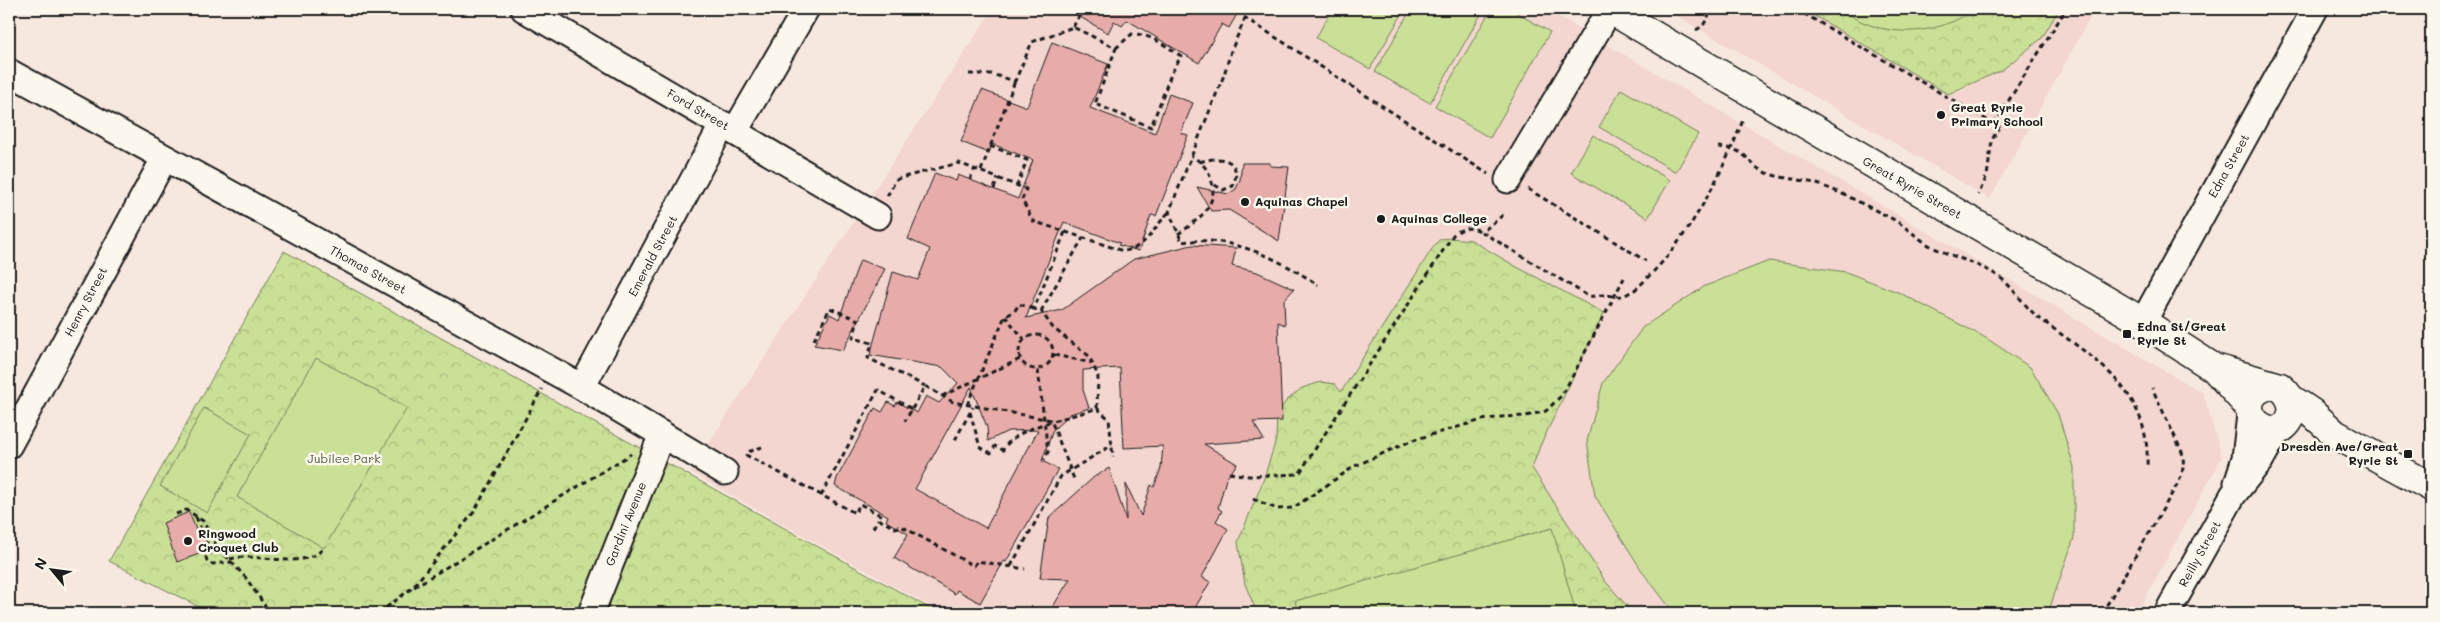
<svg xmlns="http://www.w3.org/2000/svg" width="2440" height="622" font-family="Mali,sans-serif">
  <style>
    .built { fill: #f2d6cf }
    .forest { fill: url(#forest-crowns); stroke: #737e59 }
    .pitch { fill: #cae096; stroke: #737e59 }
    .building { fill: #e7aca9; stroke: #1c1c1c; fill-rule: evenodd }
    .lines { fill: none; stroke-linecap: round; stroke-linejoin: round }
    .minor-casing { stroke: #1c1c1c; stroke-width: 29 }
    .major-casing { stroke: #1c1c1c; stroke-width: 31 }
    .path { stroke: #1c1c1c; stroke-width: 3; stroke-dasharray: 5 4; stroke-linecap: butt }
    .minor { stroke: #fbf7ec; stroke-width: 25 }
    .major { stroke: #fbf7ec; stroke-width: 28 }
    .poi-dot { fill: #1c1c1c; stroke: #fbf7ec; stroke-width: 2 }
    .labels { text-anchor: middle; stroke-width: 5; stroke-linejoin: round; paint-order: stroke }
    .poi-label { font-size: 12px; font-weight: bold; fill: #1c1c1c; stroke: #fbf7ec; text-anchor: start }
    .street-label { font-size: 12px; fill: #1c1c1c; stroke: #fbf7ec }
    .park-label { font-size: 12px; fill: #505741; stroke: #fbf7ec }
  </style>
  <defs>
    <pattern id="forest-crowns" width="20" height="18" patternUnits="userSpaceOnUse" patternTransform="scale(1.25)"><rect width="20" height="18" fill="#cae096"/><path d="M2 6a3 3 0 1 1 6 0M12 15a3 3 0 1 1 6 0" fill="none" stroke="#adc081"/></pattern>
  </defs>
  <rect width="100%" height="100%" fill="#f7e8df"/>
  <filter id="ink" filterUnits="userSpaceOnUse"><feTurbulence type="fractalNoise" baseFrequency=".02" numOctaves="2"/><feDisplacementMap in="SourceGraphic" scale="10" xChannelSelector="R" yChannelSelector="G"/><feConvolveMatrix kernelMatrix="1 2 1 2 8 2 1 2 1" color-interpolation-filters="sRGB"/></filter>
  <g filter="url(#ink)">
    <path class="built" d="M993,9H1546L2203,393L2222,457L2137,613H942L690,472Z
      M1665,9H2095L1990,199Z"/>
    <path class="forest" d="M1803,9H2059L2042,38L2002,70L1948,94Z
      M1450,238L1471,240L1515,266L1604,313L1540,446L1532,468L1605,581L1633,613H1257L1245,584L1238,542L1263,481L1276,440L1277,415L1286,401L1302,388L1321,382L1335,384L1341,392L1432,249L1440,239Z
      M284,251L938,613H211L109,561Z"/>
    <path class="pitch" d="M1332,9H1405L1370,69L1316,38Z
      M1411,9H1484L1430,103L1375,72Z
      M1491,9H1510L1550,32L1490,138L1435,106Z
      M1841,9H1975C1936,37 1880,40 1841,9Z
      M1621,89L1698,134L1676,172L1599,127Z
      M1593,135L1670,180L1648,218L1571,173Z
      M1769,261L1846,272L1900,293L1986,338L2031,368L2058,414L2074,467V538L2048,613H1674L1644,574L1595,496L1587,441L1603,383L1643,327L1705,286Z
      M316,358L407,408L324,548L237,497Z
      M204,408L251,434L207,513L160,486Z
      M1552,528L1576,613H1298L1295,601Z"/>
    <path class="building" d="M1066,9H1240L1229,28L1222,24L1199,63L1127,20L1122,26L1114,21L1108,33Z
      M1052,42L1108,64L1090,108L1155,133L1169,94L1193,103L1181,133L1188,135L1156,216L1151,215L1139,251L1118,245L1120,243L1064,222L1026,318L1062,310L1134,259L1192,245L1236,248L1232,266L1257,272L1294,289L1284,300L1285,325L1278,322L1282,421L1253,422L1264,440L1204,444L1237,464L1226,479L1218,508L1222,511L1216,521L1228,529L1202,577L1210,582L1192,613H1049L1070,579L1040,578L1049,518L1094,477L1109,468L1126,520V484L1141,516L1151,485L1154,487L1161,468L1163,446L1124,448L1120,368L1083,370V390L1089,408L1070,414L1053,430L1042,461L1058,469L1006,562L1004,561L980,603L957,590L955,594L894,558L908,534L886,521L888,516L835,486L837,478L875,408L882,412L888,402L895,406L897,402L917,413L926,396L939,403L958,383L942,367L870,355L893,272L918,280L930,249L908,239L935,173L956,181L958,175L1018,199L1033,160L992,144L989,153L961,142L982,90L1027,107ZM971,387L987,427L988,441L1008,431L1038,430L986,528L915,489Z
      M1242,163H1270V166L1289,167L1279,241L1229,210L1211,211L1197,187L1228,194L1236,189L1240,180Z
      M860,260L885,269L843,350L814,345L830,314L839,319Z
      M189,512L197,532L202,530L210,550L177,562L163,523Z"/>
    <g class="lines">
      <defs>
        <path id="minor" d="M524,9L878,216
          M9,72L582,387L725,472
          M735,131L806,9
          M1508,180L1610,9
          M2143,322L2315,9
          M582,387L723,124
          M9,445L164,159
          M2237,483L2245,458L2250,415
          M591,613L662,434
          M2167,613L2233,495L2260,461L2277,431"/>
        <path id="major" d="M1609,9L2143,322L2214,368L2249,407
          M2214,368L2280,387C2297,400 2297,421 2277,431C2243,429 2238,389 2273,385
          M2291,399L2312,413L2335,434L2431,487"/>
      </defs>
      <use href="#minor" class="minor-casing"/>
      <use href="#major" class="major-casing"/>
      <path class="path" d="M1249,9L1231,51L1224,75L1169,212L1182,242C1231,235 1278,258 1318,285
        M1796,9L1999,127L1992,140L1987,176L1978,195
        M1244,17L1488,174
        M1073,27L1083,9
        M1696,30L1703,26L1712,9
        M969,74H991L1015,81L1032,42L1073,27L1116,48L1095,104L1151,127L1171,74L1181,56C1166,46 1151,34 1132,34L1116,48
        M1994,124L2066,9
        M990,146L1027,160L1017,186
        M1718,147C1752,149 1744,165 1769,174C1785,179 1801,179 1817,184C1842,192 1866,206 1889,217C1907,226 1921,243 1939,250C1959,259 1980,264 1998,276C2016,289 2025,309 2043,321C2096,360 2151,391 2147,466
        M1200,162C1219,155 1244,159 1233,186L1223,190L1213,184
        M981,171L1015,81
        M970,180L975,168
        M994,189L998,178
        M1528,189L1646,261
        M887,196L896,180L900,178L959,163L1026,189L1022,200L1033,221L1123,251C1146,249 1154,227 1169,212
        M1503,215L1482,232L1588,296C1594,297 1598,295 1603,295C1613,295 1619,299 1629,293C1637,290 1643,282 1649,276C1690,236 1722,174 1743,120
        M1065,232L1034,309L1041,311L1083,238
        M1178,234C1197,221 1220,205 1211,179C1208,169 1201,161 1191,156
        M1005,316L1024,339
        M1019 352a17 17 0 1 1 34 0a17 17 0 1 1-34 0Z
        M814,340L830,308L858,320L853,338L872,343L868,358L925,386
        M1054,355L1093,363
        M1038,370L1048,452L1044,460
        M942,396L1020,359
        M967,405L1005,316L1014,312L1019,304L1034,309
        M1097,408L1109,419L1113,457
        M912,409L925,386L953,402L1051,420L1074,479
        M970,412L980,447L991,453L995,446L1003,450C1016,425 1072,418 1097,408L1098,376L1089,356L1053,328L1041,311
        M955,440L973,407
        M762,447L748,452L746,455L855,513L860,504L880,515L878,519L895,528L901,526L974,566L977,561L1025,569
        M1229,473L1249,476L1299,474L1453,235C1463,227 1471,226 1482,232
        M821,496L878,390L912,409L905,421
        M1253,499L1277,509L1293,508L1355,466L1413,440L1482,420L1501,417L1526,416L1546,411L1561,396L1571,379L1624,278
        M176,514L187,510L203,521L216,545L246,578L270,613
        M196,517L211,553L206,557L207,561L212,564L232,562
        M873,528L878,519
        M230,559C259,551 301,572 324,548
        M1011,566L1061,476L1112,445
        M414,587L631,454
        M379,613L412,588L474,512L542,389
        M2102,613L2177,485C2183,473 2185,465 2182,452L2152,388"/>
      <use href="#minor" class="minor"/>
      <use href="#major" class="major"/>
    </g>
  </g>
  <g class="poi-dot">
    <circle cx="1941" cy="115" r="5"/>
    <circle cx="1245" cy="202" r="5"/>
    <circle cx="1381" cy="219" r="5"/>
    <rect x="2122" y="329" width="10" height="10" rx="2.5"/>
    <rect x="2403" y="449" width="10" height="10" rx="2.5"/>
    <circle cx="188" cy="541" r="5"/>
  </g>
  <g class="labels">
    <g class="poi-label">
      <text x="1951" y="112">Great Ryrie<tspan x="1951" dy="14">Primary School</tspan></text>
      <text x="1255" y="206">Aquinas Chapel</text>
      <text x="1391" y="223">Aquinas College</text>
      <text x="2137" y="331">Edna St/Great<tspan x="2137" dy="14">Ryrie St</tspan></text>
      <text x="2398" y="451" text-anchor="end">Dresden Ave/Great<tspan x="2398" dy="14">Ryrie St</tspan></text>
      <text x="198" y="538">Ringwood<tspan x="198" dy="14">Croquet Club</tspan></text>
    </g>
    <g class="street-label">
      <text transform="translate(698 110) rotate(30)" y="4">Ford Street</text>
      <text transform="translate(2229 166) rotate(-61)" y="4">Edna Street</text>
      <text transform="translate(1912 188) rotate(30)" y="4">Great Ryrie Street</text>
      <text transform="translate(653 256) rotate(-62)" y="4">Emerald Street</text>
      <text transform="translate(368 270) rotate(29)" y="4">Thomas Street</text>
      <text transform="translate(86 302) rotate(-62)" y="4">Henry Street</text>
      <text transform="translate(626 524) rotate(-68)" y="4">Gardini Avenue</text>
      <text transform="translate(2200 554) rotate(-61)" y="4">Reilly Street</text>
    </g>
    <g class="park-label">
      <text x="344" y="463">Jubilee Park</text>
    </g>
  </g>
  <rect width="2440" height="622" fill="none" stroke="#fbf7ec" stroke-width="30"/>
  <rect x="15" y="15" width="2410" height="592" fill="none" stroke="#1c1c1c" stroke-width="2" filter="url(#ink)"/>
  <g transform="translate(52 570) rotate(299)" stroke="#fbf7ec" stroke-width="4" paint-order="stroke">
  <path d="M0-4L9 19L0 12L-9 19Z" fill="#1c1c1c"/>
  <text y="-8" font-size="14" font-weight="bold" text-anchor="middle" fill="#1c1c1c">N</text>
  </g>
</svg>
